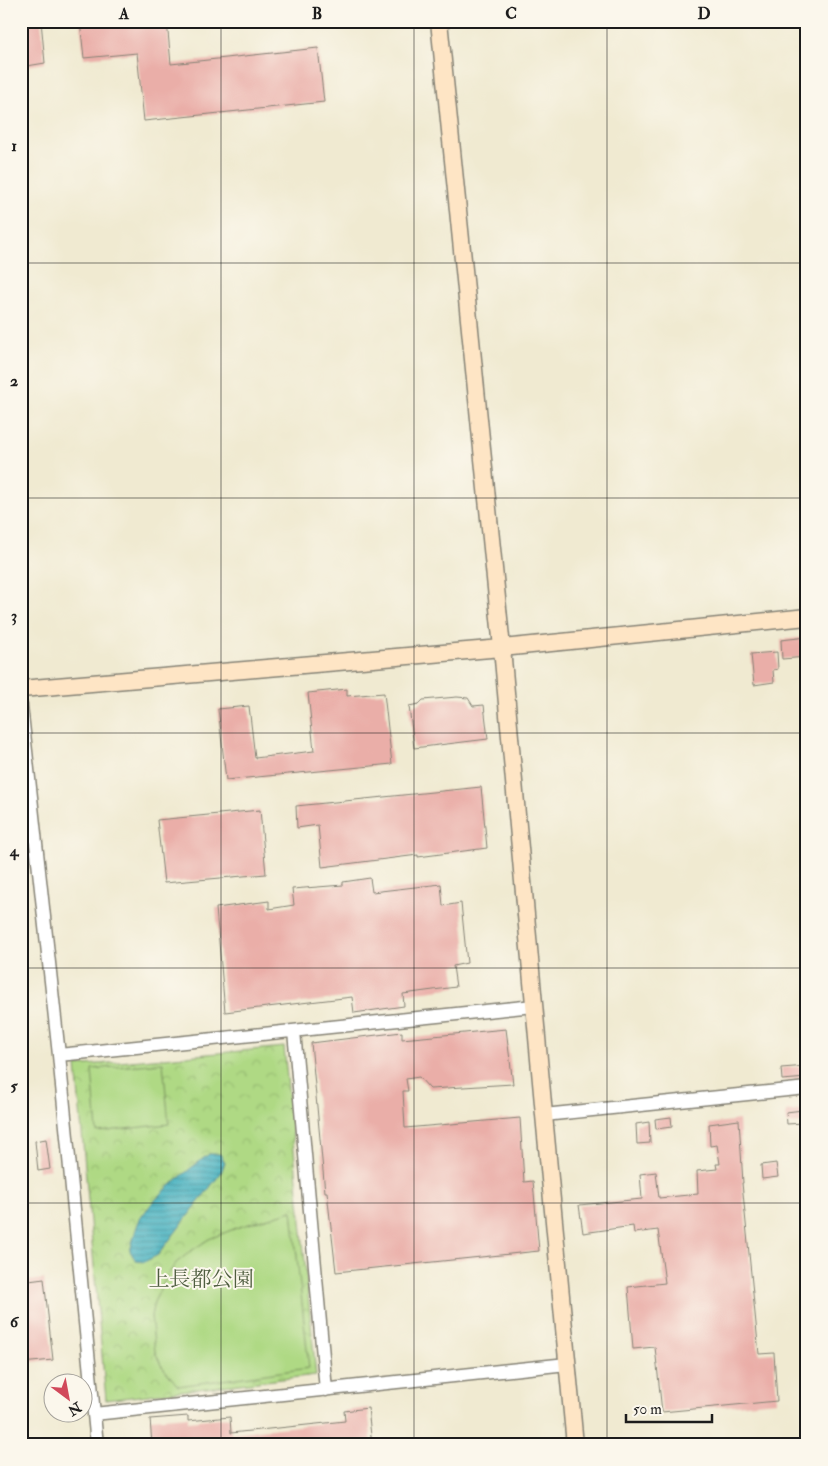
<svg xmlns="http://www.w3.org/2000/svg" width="828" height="1466" font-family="'IM FELL Double Pica','Noto Serif JP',serif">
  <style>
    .park { fill: url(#park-crowns); stroke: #667a50 }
    .pitch { fill: #afd984; stroke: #667a50 }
    .water { fill: url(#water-rules); stroke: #30666e }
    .building { fill: #eaaea8 }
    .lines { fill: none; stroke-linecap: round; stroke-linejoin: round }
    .street-casing { stroke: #868376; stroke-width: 15 }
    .secondary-casing { stroke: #868376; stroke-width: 19 }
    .street { stroke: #fff; stroke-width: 12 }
    .secondary { stroke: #fee5c5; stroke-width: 16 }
    .grid { fill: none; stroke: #1c1c1c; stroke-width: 1; stroke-opacity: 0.55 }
    .labels { text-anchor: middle; stroke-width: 4; stroke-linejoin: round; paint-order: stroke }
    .park-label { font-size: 21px; fill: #4f5e40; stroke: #fbf7ec }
    .neatline { fill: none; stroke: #1c1c1c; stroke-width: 2 }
    .grid-label { font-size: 16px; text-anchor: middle; font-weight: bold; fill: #1c1c1c }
  </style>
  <defs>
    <pattern id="park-crowns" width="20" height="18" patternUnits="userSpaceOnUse" patternTransform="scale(1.25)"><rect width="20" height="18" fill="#afd984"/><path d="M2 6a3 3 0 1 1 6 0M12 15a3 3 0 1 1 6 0" fill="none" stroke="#96ba71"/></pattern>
    <pattern id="water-rules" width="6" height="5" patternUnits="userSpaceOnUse" patternTransform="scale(1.25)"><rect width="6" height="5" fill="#44b1c0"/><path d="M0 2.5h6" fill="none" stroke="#388f9b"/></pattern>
  </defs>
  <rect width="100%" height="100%" fill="#fbf7ec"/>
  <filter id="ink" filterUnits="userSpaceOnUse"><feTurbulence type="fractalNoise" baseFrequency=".02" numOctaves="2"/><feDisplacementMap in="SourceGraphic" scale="10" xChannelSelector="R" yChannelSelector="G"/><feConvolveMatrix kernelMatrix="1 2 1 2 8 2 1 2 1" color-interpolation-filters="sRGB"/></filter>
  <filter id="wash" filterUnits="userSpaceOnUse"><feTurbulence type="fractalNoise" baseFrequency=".0096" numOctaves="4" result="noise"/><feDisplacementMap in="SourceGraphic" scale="20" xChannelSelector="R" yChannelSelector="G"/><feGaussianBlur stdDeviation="1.12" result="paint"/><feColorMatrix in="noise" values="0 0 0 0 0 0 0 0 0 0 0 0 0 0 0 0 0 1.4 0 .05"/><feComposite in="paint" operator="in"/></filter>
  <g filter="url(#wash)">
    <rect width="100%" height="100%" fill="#f0ead1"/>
    <path class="park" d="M284,1047L316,1375L106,1400L76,1066Z"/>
    <path class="pitch" d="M163,1063L169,1124L97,1132L92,1069Z
      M292,1211L309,1368L178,1386L161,1365L155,1351L151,1316L154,1302L167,1276L176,1263L191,1251L209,1239L239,1227Z"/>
    <path class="water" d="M209,1154H220L225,1162L221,1173L158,1255L144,1262L136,1261L130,1251C133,1241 135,1230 139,1221C151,1199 188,1170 209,1154Z"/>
    <g id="blocks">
      <path class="building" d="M21,21H41L45,63L21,67Z
        M80,21H167L171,64L318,48L324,102L144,121L137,53L84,58Z
        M807,637V657L782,659L781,640Z
        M777,652L778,669L773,670L774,682L754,685L751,654Z
        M347,689V696L384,693L392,764L226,780L218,709L249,706L255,758L314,751L308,693Z
        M457,697L468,698L473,706L484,705L488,739L414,748L409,706L419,704L423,700Z
        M481,787L487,848L418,857V855L322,867L318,825L297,828L296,806Z
        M260,810L266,874L164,883L157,820Z
        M370,878L372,892L441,884L443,906L461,903L467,963L453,966L456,987L403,994L404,1006L354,1013L352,997L225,1012L216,908L269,901V909L294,905L292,889L343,885V882Z
        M506,1029L513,1084L430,1089L419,1077L406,1079L408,1091H403L405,1128L520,1118L524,1182L533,1181L539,1251L336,1272L327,1192H325L311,1043L402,1032V1039Z
        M807,1066V1078L782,1080L781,1068Z
        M803,1110L804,1123L787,1124L786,1112Z
        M671,1117L672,1127L656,1129L655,1119Z
        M739,1120L743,1183H742L759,1354L774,1353L777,1401L662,1412L655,1347L633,1349L628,1287L665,1283L658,1230L634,1233L633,1226L583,1233L579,1205L642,1199L640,1174L656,1172L659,1198L698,1194L697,1171L717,1169L716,1164H720L717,1145L710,1146L709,1124Z
        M649,1122L650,1143L637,1144L636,1124Z
        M46,1139L50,1169L38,1171L35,1141Z
        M776,1163L778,1177L762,1179L761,1165Z
        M44,1279L53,1360L21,1363V1282Z
        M368,1408L372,1445H152L150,1419L188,1416V1421L230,1417L231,1433L345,1421L344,1411Z"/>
    </g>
  </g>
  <g filter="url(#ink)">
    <use href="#blocks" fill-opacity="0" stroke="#868376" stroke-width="1"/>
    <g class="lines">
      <defs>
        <path id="street" d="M21,705L59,1055L97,1445
          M294,1031L326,1390
          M59,1055L534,1006
          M544,1115L807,1088
          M94,1414L567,1364"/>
        <path id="secondary" d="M439,21L502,648L544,1115L575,1445
          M21,689L502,648L807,617"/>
      </defs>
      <use href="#street" class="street-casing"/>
      <use href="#secondary" class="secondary-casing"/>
      <use href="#street" class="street"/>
      <use href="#secondary" class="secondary"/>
    </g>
  </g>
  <path class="grid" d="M221,21V1445M414,21V1445M607,21V1445M21,263H807M21,498H807M21,733H807M21,968H807M21,1203H807"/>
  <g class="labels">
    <g class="park-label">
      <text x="201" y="1286">上長都公園</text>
    </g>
  </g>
  <rect width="828" height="1466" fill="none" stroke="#fbf7ec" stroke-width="55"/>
  <g transform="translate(68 1398) rotate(148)"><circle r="24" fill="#fbf7ec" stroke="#a29f99"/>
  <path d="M0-4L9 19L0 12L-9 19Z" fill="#d1495b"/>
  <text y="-8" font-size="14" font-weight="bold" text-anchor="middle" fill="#1c1c1c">N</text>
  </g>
  <path d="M626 1414v8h86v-8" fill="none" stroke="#1c1c1c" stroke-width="2.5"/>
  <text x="633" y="1414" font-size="15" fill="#1c1c1c" stroke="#fbf7ec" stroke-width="4" paint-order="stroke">50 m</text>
  <rect x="28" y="28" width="772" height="1410" class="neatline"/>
  <g class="grid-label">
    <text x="124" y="19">A</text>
    <text x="317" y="19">B</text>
    <text x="511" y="19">C</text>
    <text x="704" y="19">D</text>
    <text x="14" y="151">1</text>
    <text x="14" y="386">2</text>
    <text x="14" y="621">3</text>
    <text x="14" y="856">4</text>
    <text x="14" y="1091">5</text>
    <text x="14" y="1327">6</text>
  </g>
</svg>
